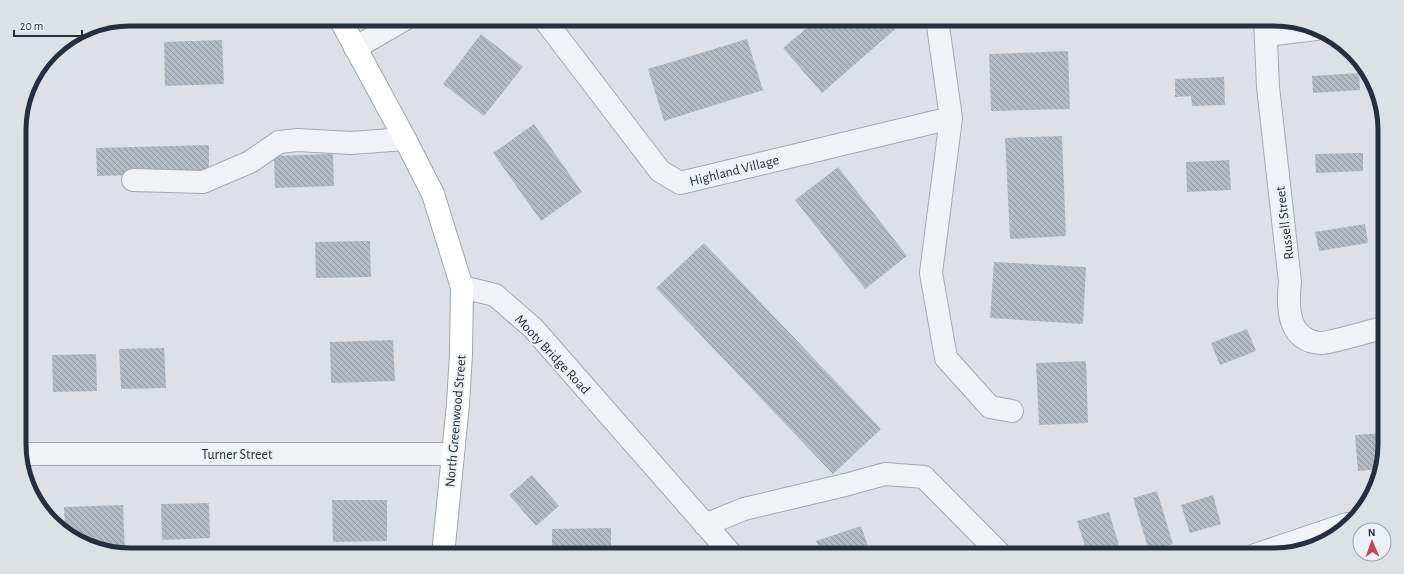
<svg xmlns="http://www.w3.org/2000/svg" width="1404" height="574" font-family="'Alegreya Sans',sans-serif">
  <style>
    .building { fill: url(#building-back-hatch) }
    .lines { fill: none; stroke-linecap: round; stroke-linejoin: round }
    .minor-casing { stroke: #a2a8b1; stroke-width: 24 }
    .major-casing { stroke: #9ca6b3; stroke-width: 24 }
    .minor { stroke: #f0f2f5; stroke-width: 22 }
    .major { stroke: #fff; stroke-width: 22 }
    .labels { text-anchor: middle; stroke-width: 4; stroke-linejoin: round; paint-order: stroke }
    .street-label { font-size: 14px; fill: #262f3e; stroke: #ecf0f5 }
    .rim { fill: none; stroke: #262f3e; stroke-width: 5 }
  </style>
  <defs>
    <pattern id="building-back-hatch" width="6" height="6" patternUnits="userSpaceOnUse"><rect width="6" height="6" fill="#b4bac4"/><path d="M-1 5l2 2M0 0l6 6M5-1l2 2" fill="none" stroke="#9298a1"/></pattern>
  </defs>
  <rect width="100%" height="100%" fill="#dde1e7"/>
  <path class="building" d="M817,19H894L900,25L822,93L783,48Z
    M481,34L523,67L484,116L443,84Z
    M747,39L763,90L664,121L648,69Z
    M222,40L224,84L165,86L164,42Z
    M1068,51L1070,109L991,111L989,54Z
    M1359,73L1360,90L1313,93L1312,76Z
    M1224,77L1225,105L1192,106L1191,96L1175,97V79Z
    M534,124L582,192L541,221L493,153Z
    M1062,136L1066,236L1010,239L1005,138Z
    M209,145V173L97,176L96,148Z
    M1363,153V171L1316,173L1315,154Z
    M333,154L334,186L275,188L274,156Z
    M1229,160L1231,190L1187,192L1186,162Z
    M838,167L907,256L865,289L795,200Z
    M1365,224L1368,243L1319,251L1315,232Z
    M370,241L371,277L316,278L315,242Z
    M704,243L881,429L833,474L656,288Z
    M994,262L1086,267L1083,324L990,318Z
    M1247,329L1256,351L1220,365L1211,343Z
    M393,340L395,381L331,383L330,342Z
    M164,348L166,388L121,389L119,349Z
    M96,354L97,391L53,392L52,355Z
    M1086,361L1088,423L1039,425L1036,363Z
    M1385,433V444L1381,469L1358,471L1355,435Z
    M532,475L559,506L536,526L509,495Z
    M1157,491L1173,544L1149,551L1133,498Z
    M1213,495L1221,524L1190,533L1181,505Z
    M332,500H387V541L333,542Z
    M209,503L210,538L162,540L161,504Z
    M123,505L125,552L117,553L94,549L65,529L64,507Z
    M1109,512L1122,555H1088L1077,521Z
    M861,526L871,555H821L816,541Z
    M611,528V555H552V529Z"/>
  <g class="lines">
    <defs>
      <path id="minor" d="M544,19L660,171L680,183L951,118
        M937,19L951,118L931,273L946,358L990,407L1012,411
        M1265,19L1268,87L1290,282C1287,308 1288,342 1322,343C1327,343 1332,341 1337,340C1353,336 1369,332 1385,327
        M1267,35L1316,29
        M355,48L405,19
        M133,180L203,182L250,162L279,142L298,140L351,143L405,139
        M462,287L495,295L533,328L732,555
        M21,454H452
        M705,525L744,509L845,485L885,474L924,477L1001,555
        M1255,555L1347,524"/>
      <path id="major" d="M340,19L405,139L433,194L462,287L461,354L458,404L443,555"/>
    </defs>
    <use href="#minor" class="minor-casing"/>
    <use href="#major" class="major-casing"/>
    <use href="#minor" class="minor"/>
    <use href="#major" class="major"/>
  </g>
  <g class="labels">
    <g class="street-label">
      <text transform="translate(734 170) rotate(-14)" y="5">Highland Village</text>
      <text transform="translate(1284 223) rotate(-97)" y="5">Russell Street</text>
      <text transform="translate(553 354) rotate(47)" y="5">Mooty Bridge Road</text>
      <text transform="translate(455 421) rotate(-85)" y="5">North Greenwood Street</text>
      <text x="237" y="459">Turner Street</text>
    </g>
  </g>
  <path d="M0 0H1404V574H0ZM130 26H1274A104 104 0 0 1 1378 130V444A104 104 0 0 1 1274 548H130A104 104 0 0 1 26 444V130A104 104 0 0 1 130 26Z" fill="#dce1e6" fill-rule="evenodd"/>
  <path class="rim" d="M130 26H1274A104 104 0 0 1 1378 130V444A104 104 0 0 1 1274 548H130A104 104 0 0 1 26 444V130A104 104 0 0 1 130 26Z"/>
  <g transform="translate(1372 542) rotate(358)"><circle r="19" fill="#ecf0f5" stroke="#9da3ac"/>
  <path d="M0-3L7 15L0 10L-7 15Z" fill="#d03e56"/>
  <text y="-6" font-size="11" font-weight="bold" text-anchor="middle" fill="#262f3e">N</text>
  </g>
  <path d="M14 30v6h68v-6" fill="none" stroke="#262f3e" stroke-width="2"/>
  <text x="20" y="30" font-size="12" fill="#262f3e" stroke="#ecf0f5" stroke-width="3" paint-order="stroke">20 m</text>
</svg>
